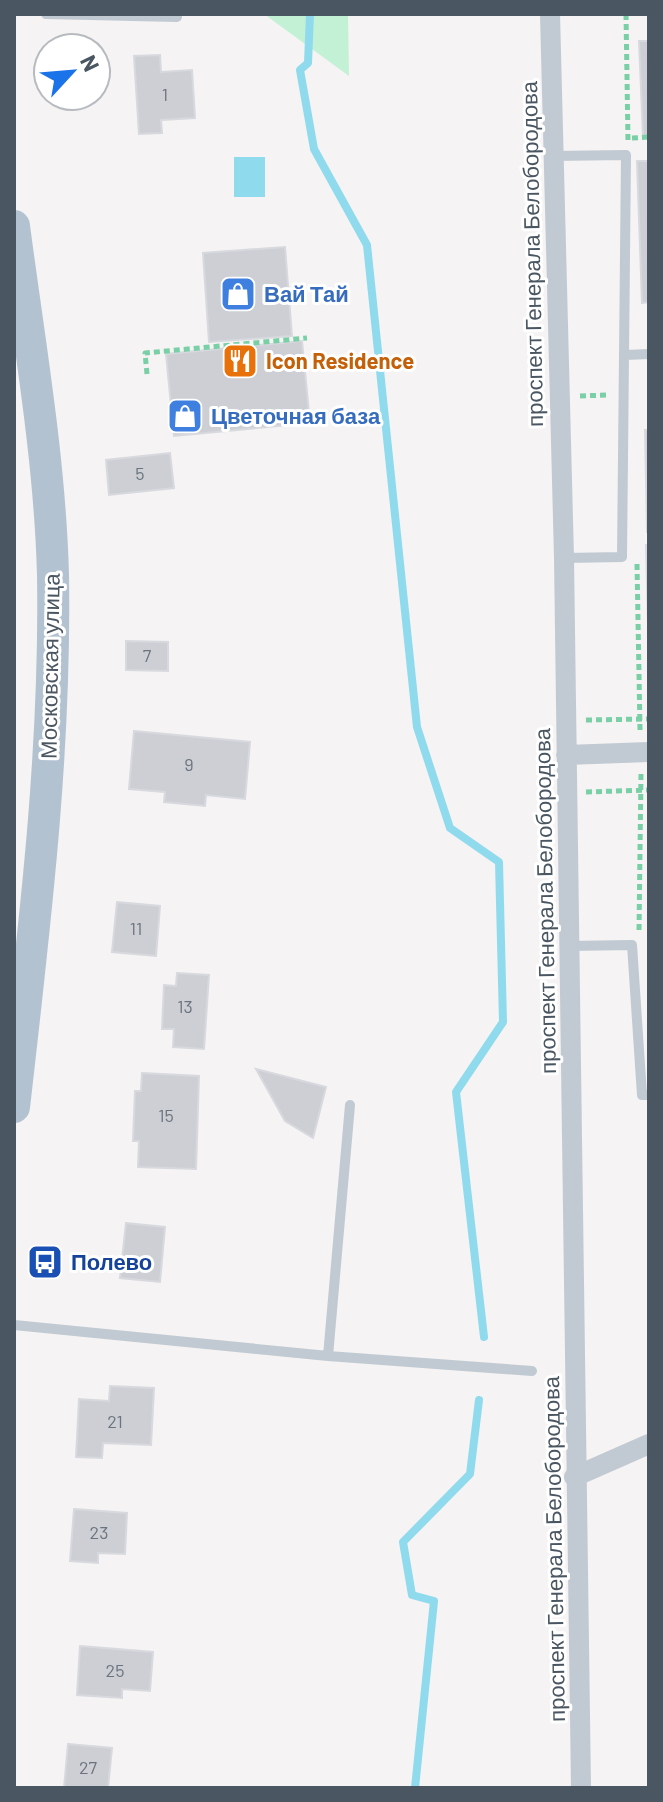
<svg xmlns="http://www.w3.org/2000/svg" width="663" height="1802" font-family="Barlow,sans-serif">
  <style>
    .green { fill: #c3f1d5 }
    .water { fill: #90daee }
    .lines { fill: none; stroke-linecap: round; stroke-linejoin: round }
    .stream { stroke: #90daee; stroke-width: 8 }
    .building { fill: #cdcfd5; stroke: #d7d9de; stroke-width: 2 }
    .path { stroke: #7ad0a6; stroke-width: 5; stroke-dasharray: 6 4; stroke-linecap: butt }
    .lane { stroke: #c1cad2; stroke-width: 10 }
    .street { stroke: #c1cad2; stroke-width: 20 }
    .primary { stroke: #b3c2d1; stroke-width: 32 }
    .labels { text-anchor: middle; stroke-width: 6; stroke-linejoin: round; paint-order: stroke }
    .number-label { font-size: 18px; fill: #6b747e }
    .street-label { font-size: 22px; fill: #4a5661; stroke: #fff }
    .shop-label { font-size: 22px; font-weight: bold; fill: #366cbe; stroke: #fff; text-anchor: start }
    .food-label { font-size: 22px; font-weight: bold; fill: #c56008; stroke: #fff; text-anchor: start }
    .transit-label { font-size: 22px; font-weight: bold; fill: #164399; stroke: #fff; text-anchor: start }
  </style>
  <rect width="100%" height="100%" fill="#f5f3f3"/>
  <path class="green" d="M264,14H348L349,76Z"/>
  <path class="water" d="M234,157H265V197H234Z"/>
  <g class="lines">
    <path class="stream" d="M310,14L308,63L300,70L314,149L367,245L417,727L450,828L499,862L503,1022L456,1092L484,1337
      M415,1788L434,1601L412,1595L403,1542L470,1474L479,1400"/>
  </g>
  <path class="building" d="M639,41H649V136H643Z
    M160,55L161,72L192,70L195,118L161,120L162,133L139,134L134,56Z
    M637,161H649V302L642,303Z
    M285,247L292,336L209,342L203,253Z
    M302,341L310,423L174,436L166,354Z
    M645,430H649V532H647Z
    M170,453L174,488L109,495L106,460Z
    M646,545H649V662Z
    M126,641L168,642V671L126,670Z
    M134,731L250,742L245,799L206,795L205,806L164,802L165,792L129,789Z
    M117,902L160,906L156,956L112,952Z
    M177,973L209,975L204,1049L173,1047L174,1029H162L164,985L176,986Z
    M256,1069L326,1087L313,1138L285,1121Z
    M142,1073L199,1076L196,1169L138,1167L139,1141H133L135,1091H141Z
    M126,1223L165,1227L160,1282L120,1278Z
    M110,1386L154,1388L151,1445L103,1443L102,1458L76,1457L79,1399L109,1401Z
    M74,1509L127,1513L125,1554L98,1553V1563L70,1561Z
    M80,1646L153,1652L150,1691L122,1689V1698L77,1695Z
    M68,1744L112,1748L108,1788H64Z"/>
  <g class="lines">
    <path class="path" d="M626,14L628,141
      M632,138L649,137
      M147,374L145,353L307,338
      M580,396L606,395
      M637,564L640,730
      M586,720L649,719
      M586,792L649,790
      M639,930L641,772"/>
    <path class="lane" d="M46,14L177,17
      M553,156L626,155L622,557L564,558
      M625,355L649,354
      M568,946L632,945L642,1095H649
      M14,1325L328,1356L350,1105
      M328,1356L532,1371"/>
    <path class="street" d="M550,14L564,558L581,1788
      M566,755L649,752
      M574,1477L649,1444"/>
    <path class="primary" d="M14,226C29,341 50,459 53,575C56,754 34,930 14,1107"/>
  </g>
  <defs>
    <symbol id="shop-square" viewBox="-11 -11 22 22"><rect x="-9" y="-9" width="18" height="18" rx="4" fill="#3f7fe0" stroke="#fff"/><path d="M-5-2.5h2.3a2.7 3.5 0 0 1 5.4 0H5L5.5 6h-11ZM-1.5-2.5h3a1.5 2.3 0 0 0-3 0Z" fill="#fff"/></symbol>
    <symbol id="restaurant-square" viewBox="-11 -11 22 22"><rect x="-9" y="-9" width="18" height="18" rx="4" fill="#e8710a" stroke="#fff"/><path d="M-5-6h1v4h1v-4h1v4h1v-4h1v5L-1.5 .5V6h-2V.5L-5-1ZM5-6V6H3V1.5H1.5Q1.5-4 5-6Z" fill="#fff"/></symbol>
    <symbol id="bus-square" viewBox="-11 -11 22 22"><rect x="-9" y="-9" width="18" height="18" rx="4" fill="#1a4fb4" stroke="#fff"/><path d="M-5-6H5V4H4V6H2V4H-2V6H-4V4H-5ZM-3.5-4V0h7V-4ZM-3.5 1.2v1.5H-2V1.2ZM2 1.2v1.5H3.5V1.2Z" fill="#fff"/></symbol>
  </defs>
  <g fill-rule="evenodd">
    <use href="#shop-square" x="218" y="274" width="40" height="40"/>
    <use href="#restaurant-square" x="220" y="341" width="40" height="40"/>
    <use href="#shop-square" x="165" y="396" width="40" height="40"/>
    <use href="#bus-square" x="25" y="1242" width="40" height="40"/>
  </g>
  <g class="labels">
    <g class="number-label">
      <text x="165" y="101">1</text>
      <text x="140" y="480">5</text>
      <text x="147" y="662">7</text>
      <text x="189" y="771">9</text>
      <text x="136" y="935">11</text>
      <text x="185" y="1013">13</text>
      <text x="166" y="1122">15</text>
      <text x="115" y="1428">21</text>
      <text x="99" y="1539">23</text>
      <text x="115" y="1677">25</text>
      <text x="88" y="1774">27</text>
    </g>
    <g class="street-label">
      <text transform="translate(532 254) rotate(-91)" y="8">проспект Генерала Белобородова</text>
      <text transform="translate(50 666) rotate(-89)" y="8">Московская улица</text>
      <text transform="translate(545 901) rotate(-91)" y="8">проспект Генерала Белобородова</text>
      <text transform="translate(554 1549) rotate(-91)" y="8">проспект Генерала Белобородова</text>
    </g>
    <g class="shop-label">
      <text x="264" y="302">Вай Тай</text>
      <text x="211" y="424">Цветочная база</text>
    </g>
    <g class="food-label">
      <text x="266" y="369">Icon Residence</text>
    </g>
    <g class="transit-label">
      <text x="71" y="1270">Полево</text>
    </g>
  </g>
  <rect width="663" height="1802" fill="none" stroke="#4a5661" stroke-width="32"/>
  <g transform="translate(72 72) rotate(64)"><circle r="38" fill="#ffffff" stroke="#b7bbc0" stroke-width="2"/>
  <path d="M0-6L14 30L0 20L-14 30Z" fill="#1a73e8"/>
  <text y="-12" font-size="22" font-weight="bold" text-anchor="middle" fill="#4a5661">N</text>
  </g>
</svg>
